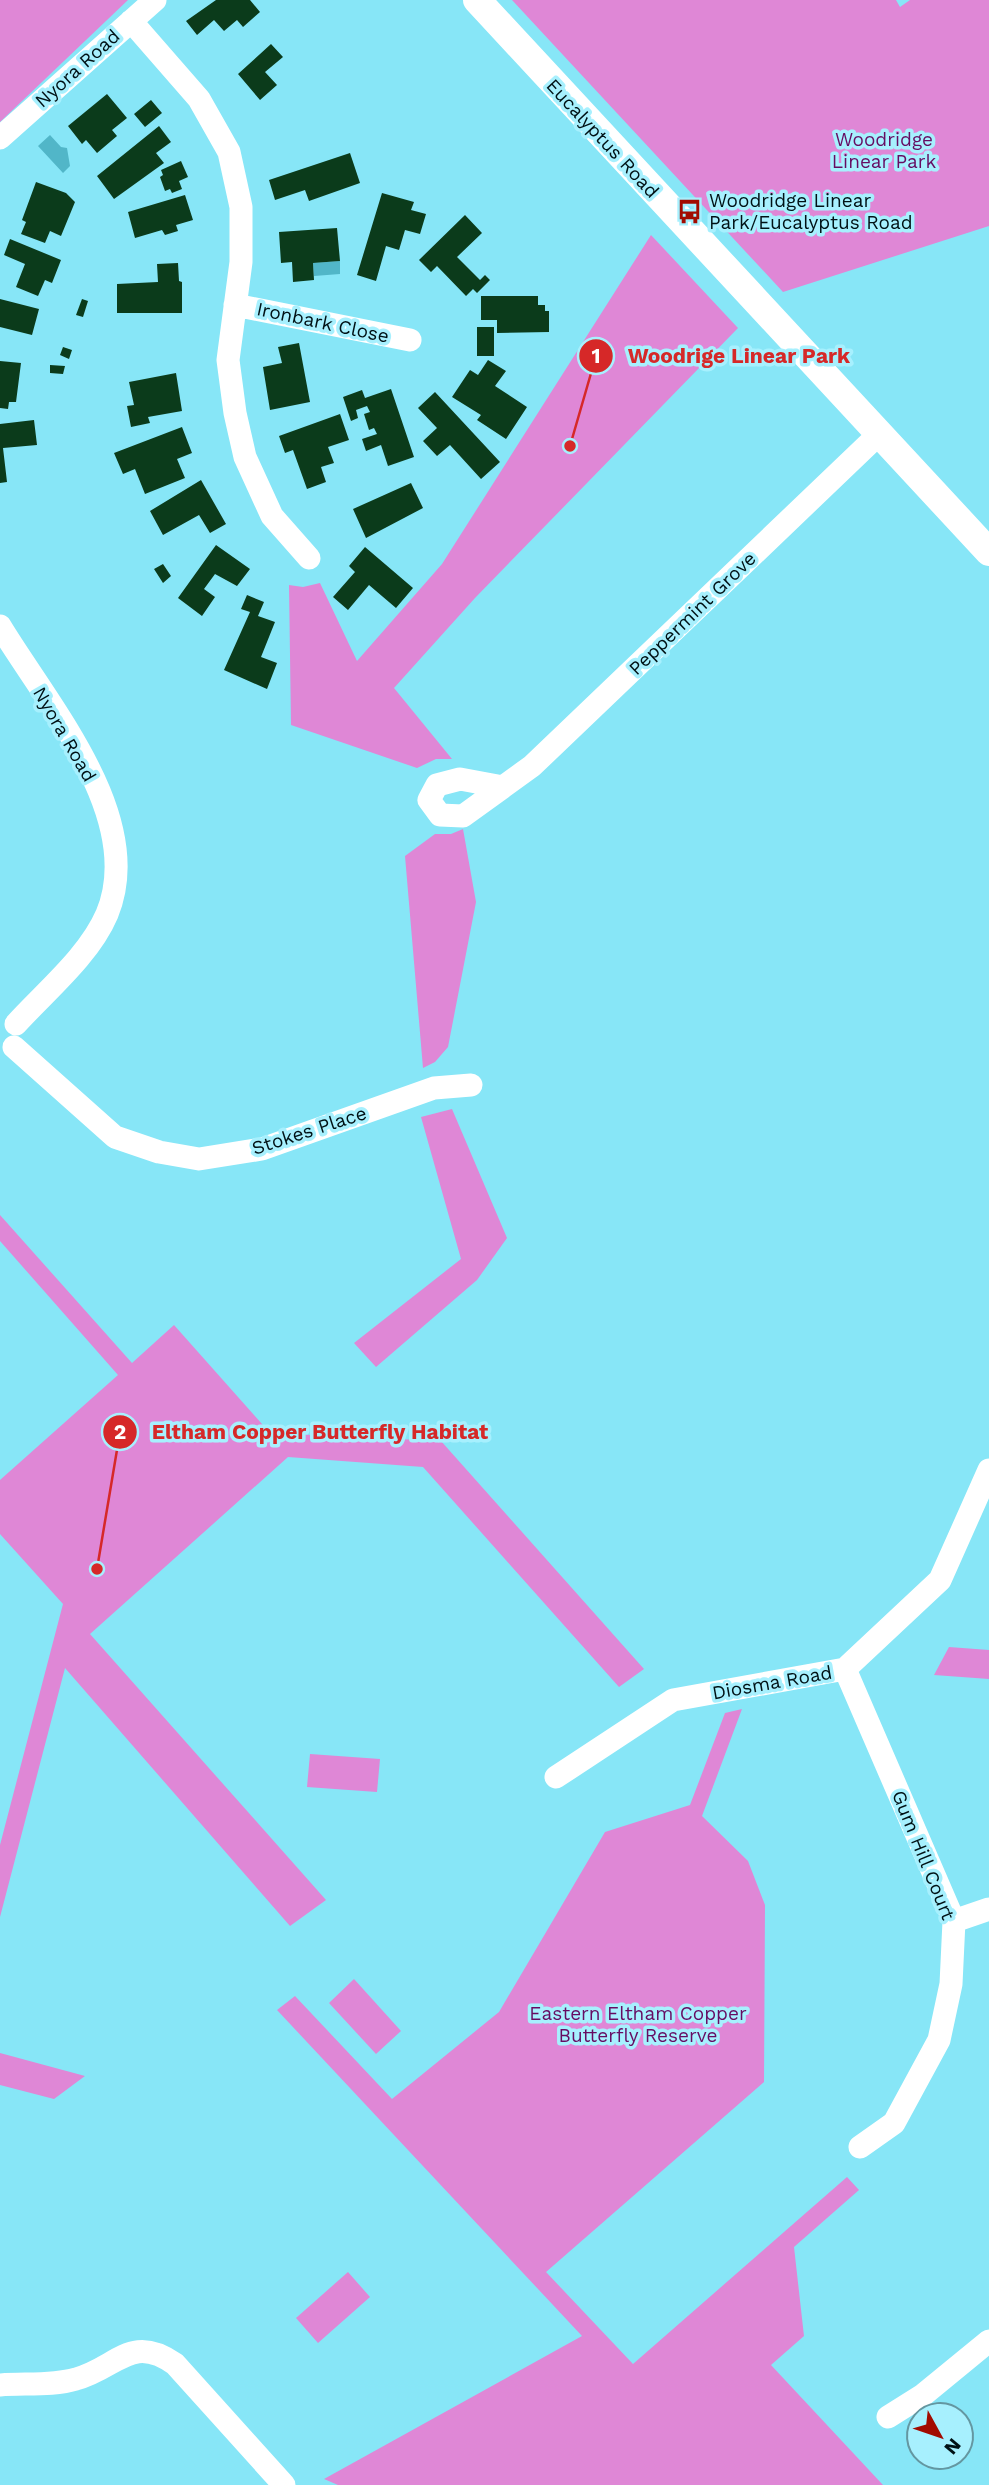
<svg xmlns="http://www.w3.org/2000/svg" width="989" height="2485" font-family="'Work Sans',sans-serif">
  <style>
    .green { fill: #df87d6 }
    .water { fill: #51b6c8 }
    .building { fill: #0b3b1b }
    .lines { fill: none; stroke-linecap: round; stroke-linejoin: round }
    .minor { stroke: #fff; stroke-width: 23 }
    .tertiary { stroke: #fff; stroke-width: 28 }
    .labels { text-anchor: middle; stroke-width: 7; stroke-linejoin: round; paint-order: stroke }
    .street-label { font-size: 19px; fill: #001115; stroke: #a7f0fe }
    .park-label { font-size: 19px; fill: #660c62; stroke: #a7f0fe }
    .poi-label { font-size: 19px; fill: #001115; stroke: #a7f0fe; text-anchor: start }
    .leader { fill: none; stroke: #d62828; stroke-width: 2.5 }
    .callout-dot { fill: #d62828; stroke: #a7f0fe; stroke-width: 2.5 }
    .mark-label { font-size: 21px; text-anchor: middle; font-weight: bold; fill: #fff }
    .callout-label { font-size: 21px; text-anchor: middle; font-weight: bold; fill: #d62828; stroke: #a7f0fe; stroke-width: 7; stroke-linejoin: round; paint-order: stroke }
  </style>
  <rect width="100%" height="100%" fill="#87e6f7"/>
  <path class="green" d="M0,0H128L0,122Z
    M512,0H896L900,7L910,0H989V226L783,292Z
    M651,235L738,328L475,598L394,688L452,759H436L417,768L291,725L289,585L303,587L320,583L357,661L442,564Z
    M463,829L476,902L448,1047L435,1062L423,1068L405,856L435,834H451Z
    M452,1109L507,1238L477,1280L376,1367L354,1343L461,1259L421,1117Z
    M0,1215L132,1363L174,1325L270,1433L441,1441L644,1669L619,1687L423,1467L288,1457L90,1634L326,1900L290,1926L65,1668L0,1917V1845L63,1604L0,1534V1480L118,1375L0,1241Z
    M949,1647L989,1650V1679L934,1675Z
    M742,1709L702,1816L748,1861L765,1905L764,2082L546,2272L633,2364L847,2177L859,2190L794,2247L804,2336L771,2365L883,2485H338L324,2479L582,2336L277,2010L295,1996L392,2099L499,2012L605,1832L690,1805L725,1713Z
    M310,1754L380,1759L377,1792L307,1787Z
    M354,1979L401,2031L376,2054L329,2003Z
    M0,2053L85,2076L54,2099L0,2085Z
    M348,2272L370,2297L318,2343L296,2318Z"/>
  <path class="water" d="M50,135L61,147L67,148L70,166L63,173L38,146Z
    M340,261V274L314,276L313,263Z"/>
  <path class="building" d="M216,0H250L260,12L243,27L237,20L224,31L214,20L197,35L186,21Z
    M271,44L283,57L265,72L277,85L260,100L238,74Z
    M107,94L127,118L112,130L117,136L97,153L86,140L82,144L68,126Z
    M151,100L162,113L145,127L134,114Z
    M159,126L171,142L156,153L164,163L114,199L97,176Z
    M350,153L360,183L309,201L305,190L275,200L269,180Z
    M181,161L188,177L179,181L182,189L172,193L170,189L165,191L160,177L163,175L161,170Z
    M36,182L66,193L75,202L61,236L50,231L45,243L21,234L26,222L22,220Z
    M382,193L414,202L411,210L426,214L420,234L405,230L399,250L386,246L376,281L357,275Z
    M185,195L193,220L176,225L178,231L165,235L162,230L135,238L128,212Z
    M465,215L482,233L457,257L480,280L485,275L490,280L477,293L473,289L466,296L437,266L431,272L419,260Z
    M337,228L340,261L313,263L314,280L293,282L292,262L281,263L279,232Z
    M10,239L61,260L52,283L45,280L38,296L16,287L25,264L4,255Z
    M178,263L179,281L182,282V313H117V284L158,282L157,264Z
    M481,296H538V305H545V311H549V332L497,333V320H481Z
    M0,299L39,309L32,335L0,327Z
    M82,299L88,301L83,317L76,315Z
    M477,327H494V356H477Z
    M299,343L310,402L270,410L263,367L282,363L278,347Z
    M63,347L72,350L69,359L60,355Z
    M488,360L506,371L495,386L527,407L506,439L477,420L481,415L452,397L470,370L478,375Z
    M0,361L21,363L16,402H9L8,409L0,408Z
    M50,365L65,366L63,374L50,373Z
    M176,373L182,411L148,417L150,423L131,427L127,406L134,405L129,382Z
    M391,389L414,457L388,466L381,445L366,451L362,439L377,434L374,428L369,430L364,414L370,412L367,406L356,410L358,418L351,421L343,397L362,390L365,398Z
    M435,392L500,462L481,479L450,445L437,456L423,441L437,428L418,408Z
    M340,414L349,440L328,447L334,463L321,467L326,482L307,489L293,450L285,453L279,436Z
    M34,420L37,445L3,448L7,482L0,483V424Z
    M182,427L192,453L177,459L185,478L145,494L135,469L123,474L114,453Z
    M201,480L226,524L210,533L199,515L163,535L150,511Z
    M411,483L423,508L366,538L353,509Z
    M216,545L250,569L237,586L215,574L204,589L215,597L202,616L178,598Z
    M365,547L413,588L396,608L369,585L348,610L333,597L355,572L349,566Z
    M163,564L171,576L163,583L154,569Z
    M247,595L264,602L258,616L275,622L261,657L277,663L267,689L224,670L250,612L241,609Z"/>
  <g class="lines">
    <path class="minor" d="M131,21L199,99L229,152L241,207V262L228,360L235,413L245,457L272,516L309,558
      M0,138L155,0
      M235,305L410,340
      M0,626C47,704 147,818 107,914C89,956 46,991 16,1024
      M503,787L460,779L437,785L429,800L440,815L463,816L532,766L878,435
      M14,1047L115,1137L159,1152L199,1159L262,1149L434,1088L471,1085
      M845,1669L954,1921L951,1984L939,2040L894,2123L860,2147
      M556,1777L673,1700L845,1669L940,1580L989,1470
      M954,1921L989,1909
      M0,2385C24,2383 53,2386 76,2379C117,2368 131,2333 175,2364L284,2485
      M888,2417L923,2395L989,2341"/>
    <path class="tertiary" d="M477,0L989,552"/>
  </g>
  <defs>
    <symbol id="bus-bare" viewBox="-9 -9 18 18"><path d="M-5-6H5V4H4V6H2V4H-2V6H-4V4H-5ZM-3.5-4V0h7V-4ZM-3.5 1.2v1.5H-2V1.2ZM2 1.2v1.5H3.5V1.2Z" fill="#a20b00" stroke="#a7f0fe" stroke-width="2.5" paint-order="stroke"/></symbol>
  </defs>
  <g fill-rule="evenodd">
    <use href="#bus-bare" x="672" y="194" width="35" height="35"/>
  </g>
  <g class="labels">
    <g class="street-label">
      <text transform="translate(77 68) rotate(-42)" y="7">Nyora Road</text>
      <text transform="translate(603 138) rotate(47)" y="7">Eucalyptus Road</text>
      <text transform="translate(323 322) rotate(12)" y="7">Ironbark Close</text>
      <text transform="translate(692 613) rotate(-44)" y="7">Peppermint Grove</text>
      <text transform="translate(65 734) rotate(60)" y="7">Nyora Road</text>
      <text transform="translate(309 1130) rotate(-18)" y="7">Stokes Place</text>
      <text transform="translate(772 1682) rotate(-10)" y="7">Diosma Road</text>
      <text transform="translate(924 1855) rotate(68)" y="7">Gum Hill Court</text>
    </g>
    <g class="park-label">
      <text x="884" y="146">Woodridge<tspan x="884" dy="22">Linear Park</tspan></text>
      <text x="638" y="2020">Eastern Eltham Copper<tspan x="638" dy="22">Butterfly Reserve</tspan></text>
    </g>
    <g class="poi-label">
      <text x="709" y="207">Woodridge Linear<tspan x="709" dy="22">Park/Eucalyptus Road</tspan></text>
    </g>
  </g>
  <path class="leader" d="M570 446L596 356M97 1569L120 1432"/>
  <g class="callout-dot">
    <circle cx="570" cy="446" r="7"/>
    <circle cx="97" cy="1569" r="7"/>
    <circle cx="596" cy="356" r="18"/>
    <circle cx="120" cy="1432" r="18"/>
  </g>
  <g class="mark-label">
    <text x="596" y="363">1</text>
    <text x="120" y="1439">2</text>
  </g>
  <g class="callout-label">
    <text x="739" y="363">Woodrige Linear Park</text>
    <text x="320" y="1439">Eltham Copper Butterfly Habitat</text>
  </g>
  <g transform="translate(940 2436) rotate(130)"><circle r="33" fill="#a7f0fe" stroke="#6497a1" stroke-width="2"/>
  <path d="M0-5L12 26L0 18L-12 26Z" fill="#a20b00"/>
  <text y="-10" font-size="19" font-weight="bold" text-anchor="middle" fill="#001115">N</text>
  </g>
</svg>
